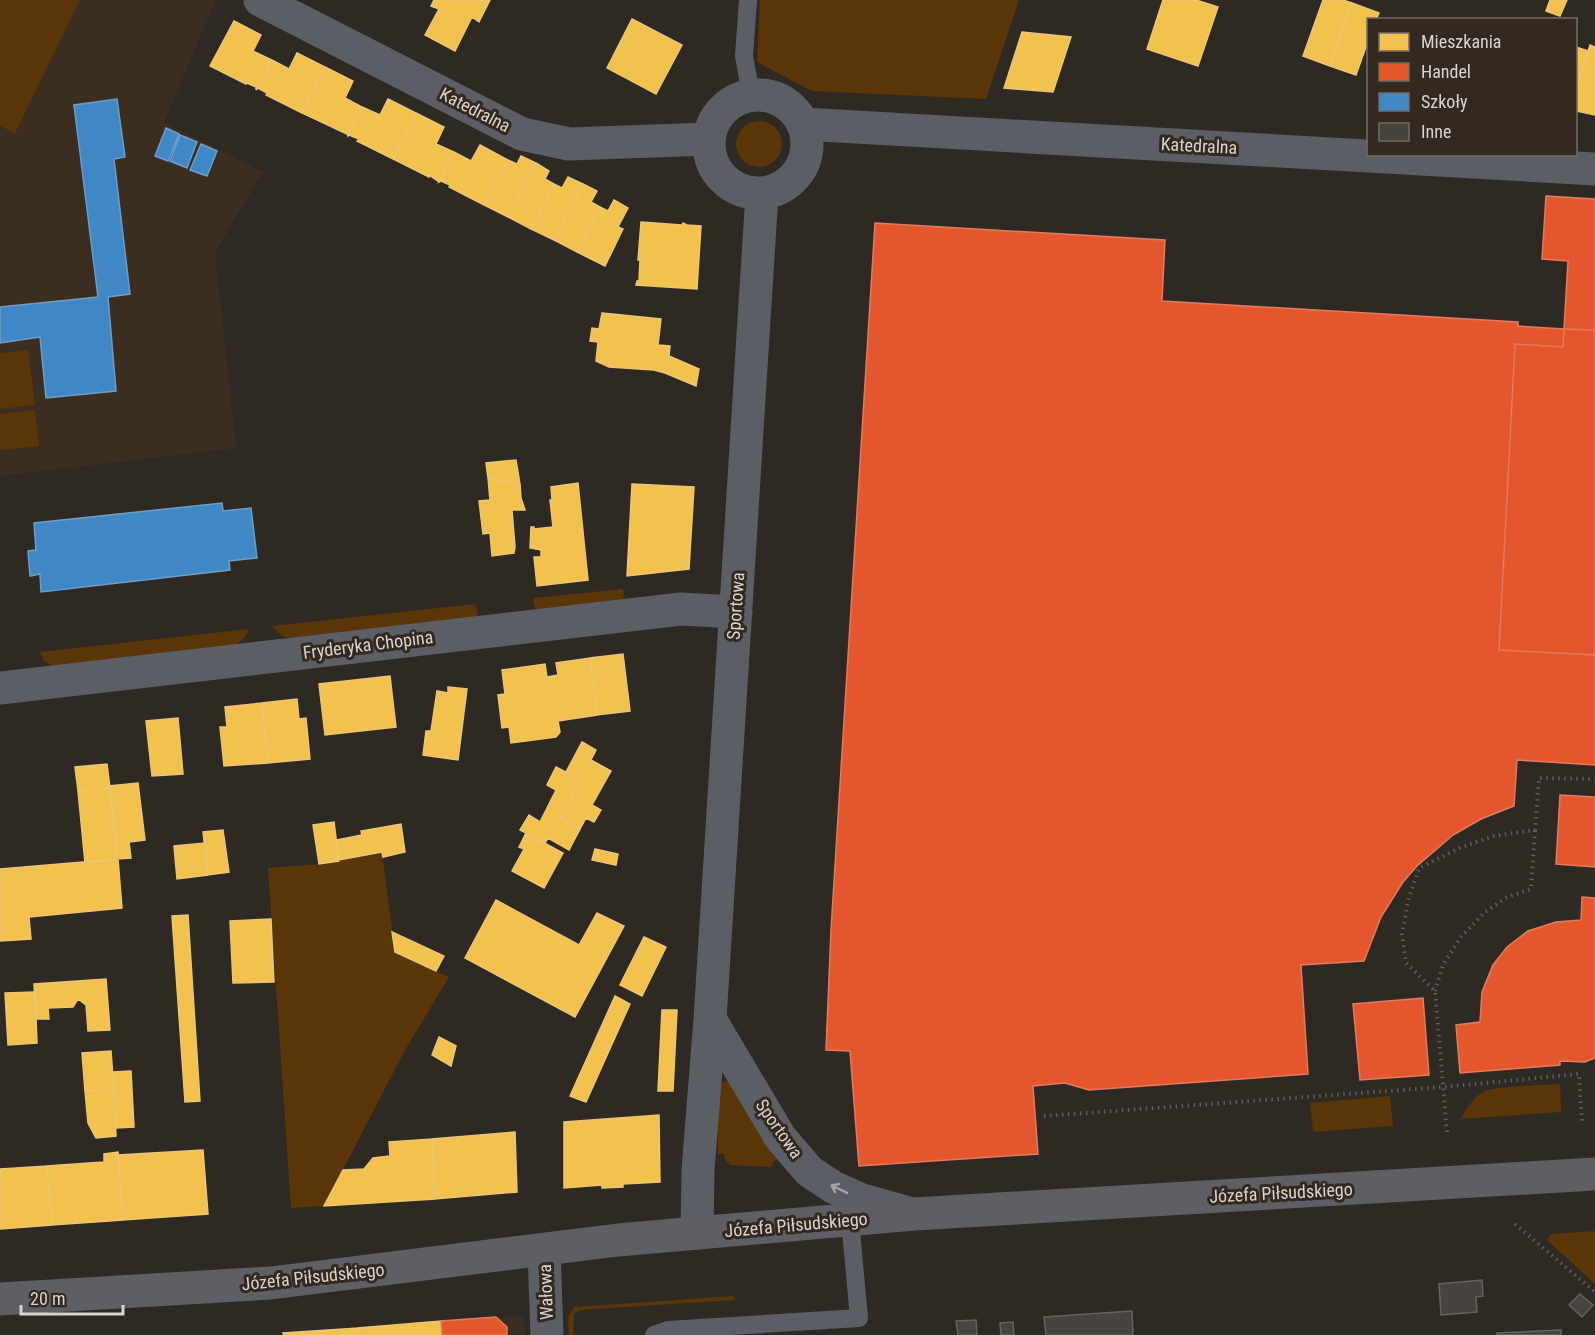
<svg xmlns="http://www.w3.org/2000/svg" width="1595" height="1335" font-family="'Roboto Condensed',sans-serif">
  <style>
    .built { fill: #3b2e21 }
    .grass { fill: #5a3609 }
    .homes { fill: #f2c14e; stroke: #ebc674; stroke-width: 1.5 }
    .shops { fill: #e4572e; stroke: #e17c5e; stroke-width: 1.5 }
    .schools { fill: #3f88c5; stroke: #6e9ec7; stroke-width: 1.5 }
    .building { fill: #47433e; stroke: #67625d; stroke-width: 1.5 }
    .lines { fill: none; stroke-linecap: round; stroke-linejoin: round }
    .path { stroke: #5d5c5f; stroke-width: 4; stroke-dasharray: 1.5 4.5; stroke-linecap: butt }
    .lane { stroke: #5b5e64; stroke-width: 18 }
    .street { stroke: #5b5e64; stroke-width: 33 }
    .secondary { stroke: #5e5f65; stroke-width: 33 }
    .oneway { stroke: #a7a4a3 }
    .labels { text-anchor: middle; stroke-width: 6; stroke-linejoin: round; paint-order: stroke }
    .street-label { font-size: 18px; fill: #dad3cd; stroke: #332920 }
  </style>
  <rect width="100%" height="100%" fill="#2f2924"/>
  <path class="built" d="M0,0H216L164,122L263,172L215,252L236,448L0,476Z
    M524,1316L525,1335H442L496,1317Z"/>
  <path class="grass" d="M0,0H80L15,133L0,126Z
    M760,0H1019L986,99L812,91L757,62Z
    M736 144a23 23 0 1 1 46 0a23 23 0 1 1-46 0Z
    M28,350L35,405L0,409V353Z
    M35,410L39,446L0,450V414Z
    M623,589L624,601L538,612L534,606L533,598Z
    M475,604L478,614L475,618L288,638L282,636L272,626Z
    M249,629L246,636L236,645L52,666L44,661L40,652Z
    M382,852L395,952L449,977L404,1052L324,1206L291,1208L268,868L319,864Z
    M726,1081L729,1082L779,1158L773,1162L771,1167L730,1165L725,1159L724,1154H718V1090L721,1083Z
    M1560,1084L1561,1112L1461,1119C1467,1108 1473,1097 1485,1091C1497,1086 1544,1085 1560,1084Z
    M1390,1096L1393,1126L1313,1132L1310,1103Z
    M1595,1231V1284L1547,1240L1551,1234Z
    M734,1296L735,1300L580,1310L574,1314L573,1335H569L568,1317L574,1307Z"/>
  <path class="homes" d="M434,0H490L479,22L472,17L455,51L425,35L439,9L431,6Z
    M1163,0H1196L1218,7L1198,66L1147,49Z
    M1323,0H1343L1352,3L1330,66L1303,56Z
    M1550,0H1567L1560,16L1546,11Z
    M1352,3L1379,13L1376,20H1368V41L1356,75L1330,66Z
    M632,19L682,45L656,94L607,68Z
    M234,21L261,35L253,51L272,60L256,90V87L247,83L246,84L210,66Z
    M1022,32L1071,37L1053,92L1004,88Z
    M1590,45L1595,47V115L1576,111V88Z
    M1576,47L1588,51L1576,88Z
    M297,53L325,67L302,113L266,95L267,93L258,88L256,90L272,60L289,69Z
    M325,67L353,81L345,98L362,107L348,136L347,134L302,113Z
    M388,99L416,113L393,159L357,141L359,139L349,135L348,136L362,107L380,115Z
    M416,113L444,127L436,144L454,152L439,182L429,175V177L393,159Z
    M480,145L508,160L484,205L449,187L450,185L441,181L439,182L454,152L471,161Z
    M521,156L536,163L508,217L484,205L508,160L517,164Z
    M536,163L549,171L545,179L554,184L531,229L508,217Z
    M568,177L583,184L554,240L531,229L554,184L562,188Z
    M583,184L597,191L591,202L600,207L577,252L554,240Z
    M614,200L628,208L618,227L623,229L605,266L577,252L600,207L608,211Z
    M641,222L682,225L683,223L687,225L701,226L697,289L636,285L637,281H639L640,260H638Z
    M602,313L661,319L658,345L670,346L669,356L699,369L696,386L665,373L654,370L609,367L596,361L598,342L590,341L592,328L599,329Z
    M516,460L520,484L488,478L486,463Z
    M488,478L520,484L521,498L525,510H512L515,547L514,553L492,556L490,533L483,534L479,501L490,500Z
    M578,483L588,580L537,586L534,557H541V550L530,548L531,527H534V529L553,527L550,500H552L551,487Z
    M632,484L694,487L689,569L627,576Z
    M623,654L630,711L597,715L590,658Z
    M590,658L597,715L558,721L560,732L556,737L511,743L509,727L502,728L498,695L505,694L502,670L545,664L547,677L558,675L556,663Z
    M390,676L396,727L325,735L319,684Z
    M448,687L467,689L458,760L423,755L426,731H431L437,691L448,693Z
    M297,699L299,719L306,718L310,759L268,763L262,703Z
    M262,703L268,763L224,766L220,727H227L225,707Z
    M178,718L183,774L152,776L146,721Z
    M582,742L596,750L591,760L611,771L592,805L601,810L594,822L586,818L580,829L560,818L581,780L566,772Z
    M107,764L110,788L78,791L75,767Z
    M556,767L581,780L560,818L580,829L569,850L548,838L545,843L520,830L529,815L540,822L556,790L547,785Z
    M138,783L145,840L129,842L131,858L118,859L109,786Z
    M110,788L118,859L85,863L78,791Z
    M334,822L339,861L319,864L313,825Z
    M401,824L405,852L383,857L382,852L338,860L336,840L362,835L361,831Z
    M223,830L229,872L208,875L203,832Z
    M526,833L563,853L544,888L512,871L524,849L519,847Z
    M205,843L208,875L177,879L174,846Z
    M595,849L618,854L616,865L592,860Z
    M118,859L122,908L29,917L31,939L0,941V869Z
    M496,900L579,945L597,913L624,926L575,1017L465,958Z
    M188,915L200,1101L185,1102L172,916Z
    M271,919L274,982L233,983L230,921Z
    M392,932L444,956L436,971L395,952Z
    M644,937L666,947L642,996L620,985Z
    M106,979L110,1030L88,1031L86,1005L78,999L73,1007L48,1008L49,1019H36L34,984Z
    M35,992L37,1043L8,1045L5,993Z
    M615,996L630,1004L586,1102L570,1096Z
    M662,1010H677L673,1091H658Z
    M439,1037L456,1046L451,1066L432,1055Z
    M111,1051L114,1090L85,1091L82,1053Z
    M131,1071L134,1127L116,1128L113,1072Z
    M114,1090L116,1136L96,1138L88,1123L85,1091Z
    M659,1115L660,1182L623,1184V1187L602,1188V1185L564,1188V1122Z
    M515,1132L517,1192L435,1199L432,1139Z
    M432,1139L435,1199L324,1206L343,1170L364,1169L373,1158L390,1156L389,1142Z
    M203,1150L208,1214L123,1220L118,1155Z
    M118,1152L123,1220L52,1225L47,1166L104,1162V1154Z
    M47,1166L52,1225L0,1229V1169Z
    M441,1321L442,1335H358V1328Z
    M358,1328V1335H284L283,1333Z"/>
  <path class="shops" d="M1546,196L1595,199V330L1564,329L1568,261L1542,259Z
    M875,223L1165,240L1162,301L1518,322V326L1564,329L1563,347L1515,344L1499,650L1595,655V765L1517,760L1514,806L1481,819L1453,835L1417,866L1403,882L1381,917L1364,961L1301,965L1308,1074L1089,1090L1065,1083L1033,1086L1038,1154L859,1166L850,1051L826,1050L831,930Z
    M1564,329L1595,330V655L1499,650L1515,344L1563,347Z
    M1560,795L1595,797V867L1556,864Z
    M1582,897L1595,898V1058L1585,1062L1560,1061V1065L1460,1073L1456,1025L1480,1022L1482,992L1493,965L1507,947L1528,931L1556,922L1581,920Z
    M1423,998L1429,1075L1360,1080L1353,1004Z
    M496,1317L507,1327V1335H442L441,1321Z"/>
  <path class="schools" d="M117,99L125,157L114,159L130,294L108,297L116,391L46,398L40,337L0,343V307L98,297L74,105Z
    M166,128L179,134L168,161L155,156Z
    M180,135L197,142L187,168L170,161Z
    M201,144L217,151L207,176L190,170Z
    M222,503L223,511L251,508L257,558L229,561L230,570L41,592L40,574L30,576L28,551L36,550L34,523Z"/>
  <path class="building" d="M1482,1280L1483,1296L1476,1297L1477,1312L1441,1315L1439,1284Z
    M1580,1294L1593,1305L1582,1317L1569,1305Z
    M1132,1311L1133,1335H1046L1044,1317Z
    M976,1320L977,1335H958L956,1321Z
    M1013,1322L1014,1335H1001L1000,1323Z
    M1561,1330V1335H1497V1333Z"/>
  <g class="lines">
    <path class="path" d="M1435,991L1443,965L1461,937L1484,913L1507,897L1531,889L1535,830
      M1044,1116L1443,1087L1579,1074L1582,1123
      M1447,1132L1435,991L1406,963L1402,934L1408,901L1419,868L1462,847L1494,836L1535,830L1539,778L1595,779
      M1515,1224L1595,1292"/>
    <path class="lane" d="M748,0L744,56L751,95
      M654,1335L668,1330L859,1318L850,1220"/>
    <path class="street" d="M260,0L522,134L569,144L709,139
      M709 144a49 49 0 1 1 98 0a49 49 0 1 1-98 0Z
      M803,124L1595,169
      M0,688L681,609L736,612
      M710,1019L780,1137L809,1171L833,1187L862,1200L912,1214
      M697,1233L698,1170L710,1019L762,193
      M544,1250L547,1335"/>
    <path class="secondary" d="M0,1299L271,1283L618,1240L914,1214L1595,1174"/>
  </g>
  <defs><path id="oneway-shaft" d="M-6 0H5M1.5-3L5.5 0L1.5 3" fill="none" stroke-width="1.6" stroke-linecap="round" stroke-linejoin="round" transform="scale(1.5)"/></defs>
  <use class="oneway" href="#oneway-shaft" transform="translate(839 1189) rotate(-154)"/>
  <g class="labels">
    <g class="street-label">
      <text transform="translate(475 110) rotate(27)" y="6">Katedralna</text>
      <text transform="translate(1199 146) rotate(3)" y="6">Katedralna</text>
      <text transform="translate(736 606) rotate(-86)" y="6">Sportowa</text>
      <text transform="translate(368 645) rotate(-7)" y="6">Fryderyka Chopina</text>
      <text transform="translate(779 1129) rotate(55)" y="6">Sportowa</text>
      <text transform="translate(1281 1193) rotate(-3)" y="6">Józefa Piłsudskiego</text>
      <text transform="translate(796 1225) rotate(-5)" y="6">Józefa Piłsudskiego</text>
      <text transform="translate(313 1277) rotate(-6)" y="6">Józefa Piłsudskiego</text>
      <text transform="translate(546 1292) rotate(-92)" y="6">Wałowa</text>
    </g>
  </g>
  <rect x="1367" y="18" width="210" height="138" fill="#332920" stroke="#766d65" stroke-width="1.5"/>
  <rect x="1379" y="33" width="30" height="18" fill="#f2c14e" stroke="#766d65" stroke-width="1.5"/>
  <text x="1421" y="48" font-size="18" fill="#dad3cd">Mieszkania</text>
  <rect x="1379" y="63" width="30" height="18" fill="#e4572e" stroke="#766d65" stroke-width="1.5"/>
  <text x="1421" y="78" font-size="18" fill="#dad3cd">Handel</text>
  <rect x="1379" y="93" width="30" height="18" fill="#3f88c5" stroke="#766d65" stroke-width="1.5"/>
  <text x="1421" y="108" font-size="18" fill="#dad3cd">Szkoły</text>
  <rect x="1379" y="123" width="30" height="18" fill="#47433e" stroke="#766d65" stroke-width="1.5"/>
  <text x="1421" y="138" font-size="18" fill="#dad3cd">Inne</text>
  <path d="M21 1305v9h102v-9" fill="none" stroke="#dad3cd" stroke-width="3"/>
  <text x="30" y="1305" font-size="18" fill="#dad3cd" stroke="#332920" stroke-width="4.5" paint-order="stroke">20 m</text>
</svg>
